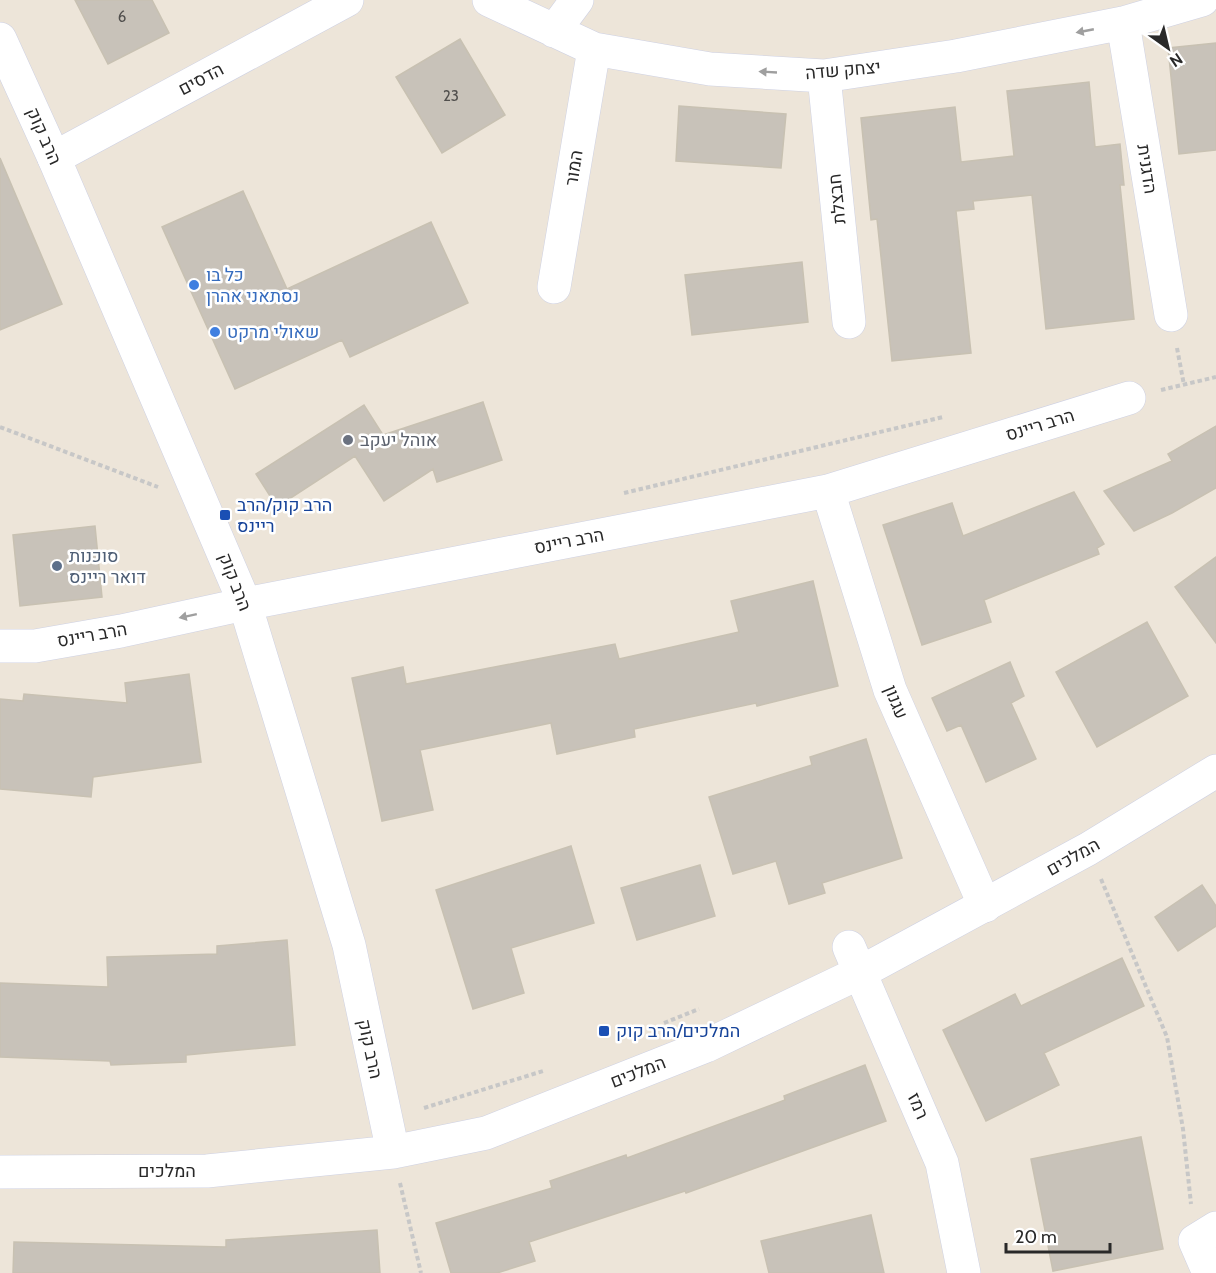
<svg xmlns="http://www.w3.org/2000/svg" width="1216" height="1273" font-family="Cabin,Heebo,sans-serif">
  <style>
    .building { fill: #c8c2b9; stroke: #c8c1b2; stroke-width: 1.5 }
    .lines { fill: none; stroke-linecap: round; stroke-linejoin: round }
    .street-casing { stroke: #ced1e3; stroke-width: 34 }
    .secondary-casing { stroke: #ced1e3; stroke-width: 34 }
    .path { stroke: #c7c7c7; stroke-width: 4; stroke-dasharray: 4.5 3; stroke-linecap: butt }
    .street { stroke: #fff; stroke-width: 33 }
    .secondary { stroke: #fff; stroke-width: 33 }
    .oneway { fill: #9f9f9f }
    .shop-dot { fill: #3f7fe0; stroke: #fff; stroke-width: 2 }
    .worship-dot { fill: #6b7280; stroke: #fff; stroke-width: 2 }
    .transit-dot { fill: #1a4fb4; stroke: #fff; stroke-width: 2 }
    .service-dot { fill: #5c6f8a; stroke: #fff; stroke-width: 2 }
    .labels { text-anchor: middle; stroke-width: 5; stroke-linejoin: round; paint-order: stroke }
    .number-label { font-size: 15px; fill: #514f4d }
    .street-label { font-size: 18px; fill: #292929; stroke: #fff }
    .shop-label { font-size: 18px; fill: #366cbe; stroke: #fff; text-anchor: start }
    .worship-label { font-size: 18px; fill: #5b616d; stroke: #fff; text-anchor: start }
    .transit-label { font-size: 18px; fill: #164399; stroke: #fff; text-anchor: start }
    .service-label { font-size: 18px; fill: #4e5e75; stroke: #fff; text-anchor: start }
  </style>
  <rect width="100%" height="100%" fill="#ede5d9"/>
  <path class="building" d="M75,0H152L169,33L108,64Z
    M460,39L505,115L442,153L396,77Z
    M1216,43V150L1179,154L1168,48Z
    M1089,82L1095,147L1120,144L1124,185H1120L1134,319L1046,329L1032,195L973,201L974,209L956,211L971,353L892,361L877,219L871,220L861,118L955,107L961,162L1014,156L1007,91Z
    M679,106L786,114L781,168L676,161Z
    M0,158L62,304L0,330Z
    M243,191L287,289L431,222L468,303L350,357L342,340L235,389L162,227Z
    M802,262L808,322L692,335L685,275Z
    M483,402L502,460L437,482L433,469L384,501L355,456L277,507L256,474L364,405L383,435Z
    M1216,426V488L1172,513L1134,531L1104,491L1172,461L1168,454Z
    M1074,492L1104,544L1097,548L1099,554L984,600L991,622L922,645L883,525L952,503L963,536Z
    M95,526L102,597L20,606L13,535Z
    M1216,557V643L1175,587Z
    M813,581L838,686L757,706L756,703L634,729L635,737L557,754L551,723L420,750L433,810L382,821L352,678L403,667L406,684L615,644L619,659L739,632L731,601Z
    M1147,622L1188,696L1097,747L1056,672Z
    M1010,662L1024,696L1011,703L1036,759L986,782L961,725L947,731L932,698Z
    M189,674L201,762L93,777L91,797L0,789V699L23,701L24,694L127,703L125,683Z
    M866,739L902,858L822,883L825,893L789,904L776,861L733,874L709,797L812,765L810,757Z
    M571,846L594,923L511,948L524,993L473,1009L436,890Z
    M700,865L715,916L637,940L621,888Z
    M1202,885L1216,906V926L1178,951L1155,917Z
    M287,940L295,1045L186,1055V1062L111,1065L110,1061L0,1057V983L108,987L107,957L217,954V946Z
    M1122,958L1144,1006L1044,1053L1059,1085L986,1121L943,1030L1015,994L1021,1006Z
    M865,1065L886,1121L686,1193L685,1191L529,1242L535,1261L497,1273H451L436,1223L552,1188L550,1181L626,1155L627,1158L785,1100L784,1096Z
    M1141,1137L1163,1249L1053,1271L1031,1159Z
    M871,1215L884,1273H769L761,1241Z
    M377,1230L380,1273H13L14,1242L226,1247V1240Z"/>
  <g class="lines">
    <defs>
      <path id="street" d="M489,0L594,49L710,69L824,76L956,56L1123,23L1202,0
        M1123,23L1171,315
        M554,31L577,0
        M824,76L849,322
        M54,158L347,0
        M554,287L594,49
        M828,491L890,690L985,906
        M0,646H35L121,631L245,604L828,491L1129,398
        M849,947L942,1163L964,1273
        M1209,1273L1195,1241L1216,1228"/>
      <path id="secondary" d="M0,39L54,158L245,604L349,945L393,1152
        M0,1172L207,1171L393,1152L486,1133L706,1046L861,972L1088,849L1216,771"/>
    </defs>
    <use href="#street" class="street-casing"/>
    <use href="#secondary" class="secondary-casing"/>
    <path class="path" d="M1177,348L1184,385
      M1161,390L1216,377
      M0,427L158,487
      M624,493L943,417
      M1101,879L1167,1037L1183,1129L1191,1204
      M664,1023L699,1009
      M424,1108L543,1071
      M400,1183L421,1273"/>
    <use href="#street" class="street"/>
    <use href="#secondary" class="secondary"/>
  </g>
  <defs><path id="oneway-solid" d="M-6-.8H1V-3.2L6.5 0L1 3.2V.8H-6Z" transform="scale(1.5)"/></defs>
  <g class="oneway">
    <use href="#oneway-solid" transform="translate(1085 31) rotate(169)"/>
    <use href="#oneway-solid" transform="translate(768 72) rotate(-177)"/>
    <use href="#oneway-solid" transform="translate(188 616) rotate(168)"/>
  </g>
  <g class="shop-dot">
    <circle cx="194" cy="285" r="6"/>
    <circle cx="215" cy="332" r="6"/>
  </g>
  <circle class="worship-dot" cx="348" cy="440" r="6"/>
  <g class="transit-dot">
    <rect x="219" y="509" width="12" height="12" rx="3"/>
    <rect x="598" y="1025" width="12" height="12" rx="3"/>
  </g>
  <circle class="service-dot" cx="57" cy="566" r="6"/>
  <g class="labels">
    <g class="number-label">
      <text x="122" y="22">6</text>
      <text x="451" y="101">23</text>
    </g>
    <g class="street-label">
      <text transform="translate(843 70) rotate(-5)" y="6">יצחק שדה</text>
      <text transform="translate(201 79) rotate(-28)" y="6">הדסים</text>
      <text transform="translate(44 136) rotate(66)" y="6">הרב קוק</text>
      <text transform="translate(574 168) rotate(-81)" y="6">המור</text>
      <text transform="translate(1147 169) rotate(81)" y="6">הדגנית</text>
      <text transform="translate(837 199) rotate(-96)" y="6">חבצלת</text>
      <text transform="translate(1040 425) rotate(-17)" y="6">הרב ריינס</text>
      <text transform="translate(569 541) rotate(-11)" y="6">הרב ריינס</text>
      <text transform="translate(235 582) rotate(69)" y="6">הרב קוק</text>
      <text transform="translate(92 635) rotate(-10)" y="6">הרב ריינס</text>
      <text transform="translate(896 702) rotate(68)" y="6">עגנון</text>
      <text transform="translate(1073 857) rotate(-29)" y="6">המלכים</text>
      <text transform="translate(370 1049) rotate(78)" y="6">הרב קוק</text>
      <text transform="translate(638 1072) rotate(-21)" y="6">המלכים</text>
      <text transform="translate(918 1106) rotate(67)" y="6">רמז</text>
      <text x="167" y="1177">המלכים</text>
    </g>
    <g class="shop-label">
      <text x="206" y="281">כל בו<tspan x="206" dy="21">נסתאני אהרן</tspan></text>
      <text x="227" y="338">שאולי מרקט</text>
    </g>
    <g class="worship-label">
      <text x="360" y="446">אוהל יעקב</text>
    </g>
    <g class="transit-label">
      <text x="237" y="511">הרב קוק/הרב<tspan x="237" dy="21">ריינס</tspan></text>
      <text x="616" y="1037">המלכים/הרב קוק</text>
    </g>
    <g class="service-label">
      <text x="69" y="562">סוכנות<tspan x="69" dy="21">דואר ריינס</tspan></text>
    </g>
  </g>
  <g transform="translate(1168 48) rotate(146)" stroke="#ffffff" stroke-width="4.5" paint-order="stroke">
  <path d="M0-4.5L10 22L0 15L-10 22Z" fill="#292929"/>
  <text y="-9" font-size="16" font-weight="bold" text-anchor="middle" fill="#292929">N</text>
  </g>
  <path d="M1006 1243v9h104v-9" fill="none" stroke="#292929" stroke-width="3"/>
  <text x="1015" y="1243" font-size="18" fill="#292929" stroke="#ffffff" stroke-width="4.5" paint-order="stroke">20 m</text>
</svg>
